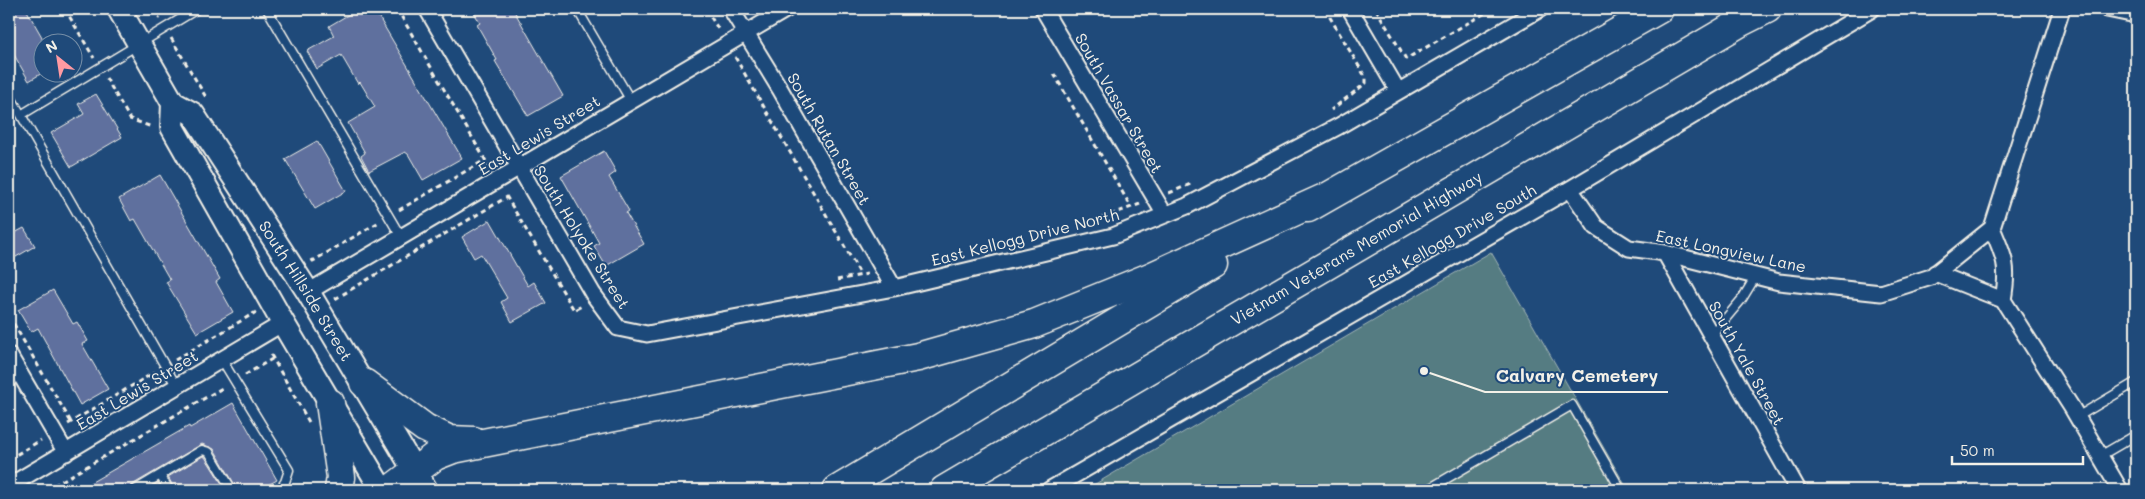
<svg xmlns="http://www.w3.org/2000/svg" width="2145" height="499" font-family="Mali,sans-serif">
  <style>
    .green { fill: #547c82; stroke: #a4b6b5 }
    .building { fill: #5f709e; stroke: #f4f1e8 }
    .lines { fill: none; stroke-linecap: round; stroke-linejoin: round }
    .lane-casing { stroke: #f4f1e8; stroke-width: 11 }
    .street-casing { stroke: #f4f1e8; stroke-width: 19 }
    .secondary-casing { stroke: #f4f1e8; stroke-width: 26 }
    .highway-casing { stroke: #f4f1e8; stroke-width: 31 }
    .path { stroke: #f4f1e8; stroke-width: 3; stroke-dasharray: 5 4; stroke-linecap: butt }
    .lane { stroke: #1f4a7a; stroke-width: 8 }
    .street { stroke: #1f4a7a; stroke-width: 15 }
    .secondary { stroke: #1f4a7a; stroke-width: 22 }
    .highway { stroke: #1f4a7a; stroke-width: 28 }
    .labels { text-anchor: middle; stroke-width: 4; stroke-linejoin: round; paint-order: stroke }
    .street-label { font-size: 16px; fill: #f4f1e8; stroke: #1f4a7a }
    .leader { fill: none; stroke: #f4f1e8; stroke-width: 2 }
    .callout-dot { fill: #f4f1e8; stroke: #1f4a7a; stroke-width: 2 }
    .callout-label { font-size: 18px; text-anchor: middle; font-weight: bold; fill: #f4f1e8; stroke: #1f4a7a; stroke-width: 4; stroke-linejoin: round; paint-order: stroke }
  </style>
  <rect width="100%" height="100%" fill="#1f4a7a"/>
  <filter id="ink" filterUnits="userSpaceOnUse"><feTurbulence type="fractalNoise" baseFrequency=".02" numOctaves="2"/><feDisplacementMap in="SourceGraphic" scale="10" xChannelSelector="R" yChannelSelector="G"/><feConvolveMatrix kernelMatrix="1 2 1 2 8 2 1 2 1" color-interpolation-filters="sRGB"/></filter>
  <g filter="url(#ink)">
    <path class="green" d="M1491,252L1628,490H1085Z"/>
    <path class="building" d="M9,9H26L42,37V73L29,81L9,46Z
      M358,9H374L462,158L423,180L408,154L405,152L369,171L361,156L365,153L348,123L375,107L360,82L358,84L341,55L317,69L307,51L334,36L329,26Z
      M472,9H513L563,96L528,116L495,61L497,60L477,25L480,23Z
      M96,94L122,137L71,167L51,133L84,114L78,104Z
      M317,141L346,191L315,209L285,159Z
      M604,151L616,172L609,177L629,211L626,213L644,244L606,266L594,246L599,243L561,176Z
      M160,175L220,279L216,282L233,312L197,333L166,282L170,280L135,219L131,221L119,199Z
      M490,220L528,286L534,282L546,303L512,322L501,302L507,298L481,254L474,258L462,237Z
      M24,228L35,246L9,261V236Z
      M53,290L73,324L77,322L88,341L82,344L108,389L80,405L38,328L31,332L18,310Z
      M233,403L277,480L259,490H238L214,449L202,444L132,485L129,490H78L189,426L190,428Z
      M203,456L205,457L226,490H175L168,477Z
      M158,483L163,490H146Z"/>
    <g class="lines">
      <defs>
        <path id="lane" d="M267,9L401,237
          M577,9L631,101
          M9,94L177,387
          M21,115L197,9
          M1711,336L1742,299L1756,276
          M222,360L289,470L285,482L279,490
          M2077,417L2136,382
          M2100,456L2136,435
          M160,475L169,490
          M135,490L202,450L209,452L232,490
          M1427,490L1572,405L1621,490"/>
        <path id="street" d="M427,9L593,294L618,328L647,334L894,288L1113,236L1187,206L1339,126L1540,9
          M731,9L780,89L894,288
          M1043,9L1165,215
          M1350,9L1398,91
          M2107,9L2136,15
          M1570,189L1596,227L1629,248L1665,253L1779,282L1881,293L1931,277L1992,228L2062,9
          M1665,253L1798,490
          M1935,273L2003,300C2009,267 2005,258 1992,228
          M308,292L787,9
          M2003,300L2072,408L2120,490
          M9,355L66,453
          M9,486L283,323
          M1049,490L1570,189L1872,9"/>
        <g id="secondary">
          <path id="s1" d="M119,9L173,103L193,114L308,292L426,490"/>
          <path d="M173,103L172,127L283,323L382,490"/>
        </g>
        <g id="highway">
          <path d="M1308,208L1659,9"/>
          <path d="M364,383L425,428L450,440L474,441"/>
          <path d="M330,403L341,477L339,490"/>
          <path d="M390,490L435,456L453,449L918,357L1034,324L1150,277L1322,199"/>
          <path d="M837,490L1213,265"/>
          <path id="s2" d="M944,490L1741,22L1767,9"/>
        </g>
      </defs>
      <use href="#lane" class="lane-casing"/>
      <use href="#street" class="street-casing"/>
      <use href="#secondary" class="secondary-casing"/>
      <use href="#highway" class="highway-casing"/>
      <path class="path" d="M65,9L94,58
        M154,9L160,19
        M397,9L490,168
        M706,9L720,32
        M1325,9L1366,78V83L1331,110
        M1376,9L1406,59L1492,9
        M171,38L207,99
        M735,57L861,275
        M1054,74L1131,207
        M106,78L130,119L152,127
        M1169,193L1193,183
        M506,196L574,310L582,306
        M399,210L485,160
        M1085,224L1140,204
        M312,259L313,261L379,222
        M837,280L867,274
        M335,299L507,197
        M9,316L71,422
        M271,355L309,422
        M175,360L256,312
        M245,375L272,359
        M68,424L155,372
        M9,459L41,440
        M46,490L224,387"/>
      <use href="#lane" class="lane"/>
      <use href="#street" class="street"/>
      <use href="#secondary" class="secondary"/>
      <use href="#highway" class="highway"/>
    </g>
  </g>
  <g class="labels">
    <g class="street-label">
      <text transform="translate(1119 103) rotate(60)" y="6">South Vassar Street</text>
      <text transform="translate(539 135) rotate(-31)" y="6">East Lewis Street</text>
      <text transform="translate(829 139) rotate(60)" y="6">South Rutan Street</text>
      <text transform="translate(1452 236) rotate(-30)" y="6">East Kellogg Drive South</text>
      <text transform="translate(582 237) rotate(58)" y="6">South Holyoke Street</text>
      <text transform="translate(1025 237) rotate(-14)" y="6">East Kellogg Drive North</text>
      <text dy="6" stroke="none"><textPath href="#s2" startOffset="478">Vietnam Veterans Memorial Highway</textPath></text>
      <text transform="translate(1731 251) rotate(12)" y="6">East Longview Lane</text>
      <text dy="6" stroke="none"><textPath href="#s1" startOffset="341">South Hillside Street</textPath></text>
      <text transform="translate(1747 363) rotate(61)" y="6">South Yale Street</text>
      <text transform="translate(137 390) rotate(-31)" y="6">East Lewis Street</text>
    </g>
  </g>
  <path class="leader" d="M1424 371L1485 392H1668"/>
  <circle class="callout-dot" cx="1424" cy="371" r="5"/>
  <g class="callout-label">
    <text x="1577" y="382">Calvary Cemetery</text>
  </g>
  <rect width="2145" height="499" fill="none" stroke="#1f4a7a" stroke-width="30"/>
  <rect x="15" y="15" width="2115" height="469" fill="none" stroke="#f4f1e8" stroke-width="2" filter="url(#ink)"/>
  <g transform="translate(58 58) rotate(330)"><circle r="24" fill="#1f4a7a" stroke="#748da6"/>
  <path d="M0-4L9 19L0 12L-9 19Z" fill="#ff9aa2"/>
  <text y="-8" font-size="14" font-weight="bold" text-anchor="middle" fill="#f4f1e8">N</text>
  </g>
  <path d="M1952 456v8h131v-8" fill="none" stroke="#f4f1e8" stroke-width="2.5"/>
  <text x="1960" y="456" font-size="15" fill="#f4f1e8" stroke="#1f4a7a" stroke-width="4" paint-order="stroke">50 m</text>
</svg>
